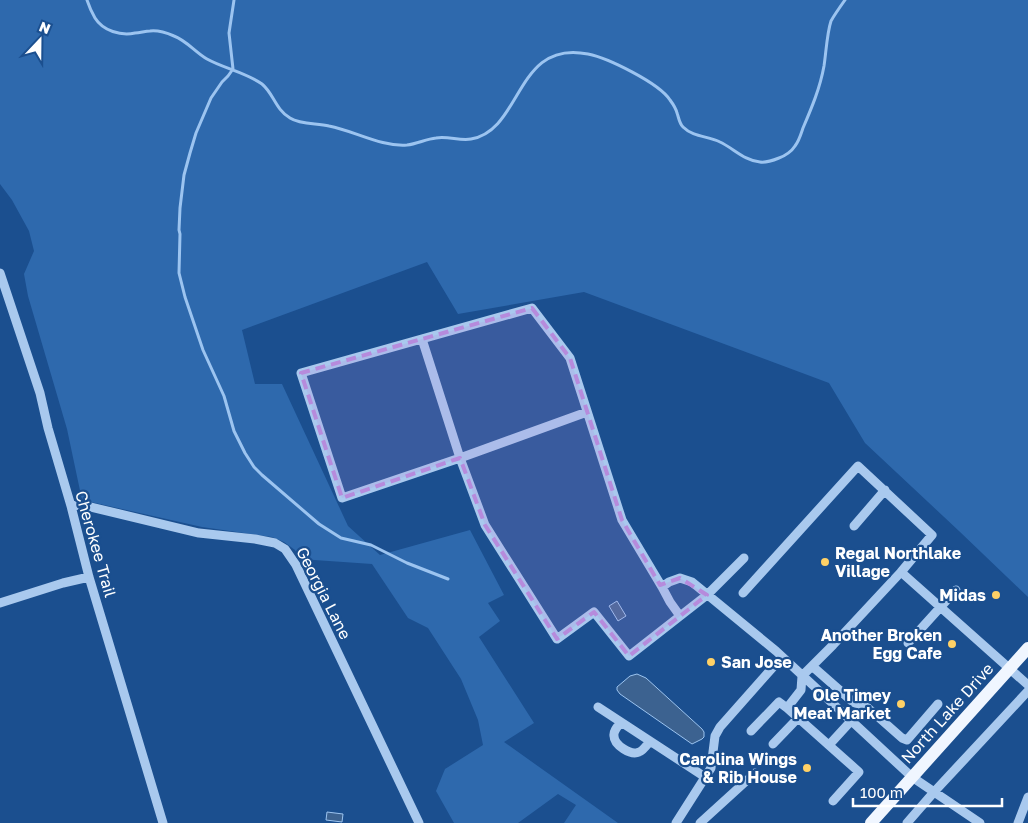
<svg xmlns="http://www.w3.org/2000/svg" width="1028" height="823" font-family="'Golos Text',sans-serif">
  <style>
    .green { fill: #2e69ad }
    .water { fill: #3c6290; stroke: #9cc4f0 }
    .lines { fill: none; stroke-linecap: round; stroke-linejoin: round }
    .stream { stroke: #9cc4f0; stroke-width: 3 }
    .minor { stroke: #a9c9ee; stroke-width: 9 }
    .major { stroke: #f0f6ff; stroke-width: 12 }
    .marked { fill: #b68bdc; fill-opacity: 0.2; stroke: #b68bdc; stroke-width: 4; stroke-dasharray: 10 6; stroke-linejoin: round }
    .poi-dot { fill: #ffd166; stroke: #1b4f8f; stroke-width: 2 }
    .labels { text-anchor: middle; stroke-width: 4.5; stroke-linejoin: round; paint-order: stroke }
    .street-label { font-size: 16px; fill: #fff; stroke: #1b4f8f }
    .poi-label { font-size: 16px; font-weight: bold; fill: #fff; stroke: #1b4f8f; text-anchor: end }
  </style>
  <rect width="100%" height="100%" fill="#1b4f8f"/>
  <path class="green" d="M0,0H1028V597L959,531L865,443L829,383L584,292L458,314L427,262L242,330L255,384H282L348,526L380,555L470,530L504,595L488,603L500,621L479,637L534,723L504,742L618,823H564L576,805L558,794L518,823H454L436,791L445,769L483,745L478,720L461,679L428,628L408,618L372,564L300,559L295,550L284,542L272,537L202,527L82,500L67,429L28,296L24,274L34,251L29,231L12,200L0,184Z"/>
  <path class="water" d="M617,601L626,616L618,621L609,606Z
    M637,674L646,678L702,729L704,732V737L702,739L692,744L620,694L617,690V687L630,676Z
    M327,812L343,814L342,822L326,820Z"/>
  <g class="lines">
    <path class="stream" d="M87,0C89,6 92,13 95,18C103,31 121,36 135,33C140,33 145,31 150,31C158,30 167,33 174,36C187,41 195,52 207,59C223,68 247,73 262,84C274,94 275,109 290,118C301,125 317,123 329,126C355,131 381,147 407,145C417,144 426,139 436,138C448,136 460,141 471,139C523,130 515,39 588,54C608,58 659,83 670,100C673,104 676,109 677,113C679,118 679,123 683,127C693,137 708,136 720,142C733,148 745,161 760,162C766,163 774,160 779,158C785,156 792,151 795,146C799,141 801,134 803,128C812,107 820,88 824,66C826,53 827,33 831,21C835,14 840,7 845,0
      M234,0L229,33L233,69L228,76L222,82L211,98L196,133L190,153L184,175L180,208L179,230L180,234L179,273L185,297L203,350L224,396L234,431L245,453L254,467L262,475L319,524L341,538L371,545L407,563L448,579"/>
    <path class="minor" d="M0,273L40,393L48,428L71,506L89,577L163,823
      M422,339L460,458L587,412
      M71,506L81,505L91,507L199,533L255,539L275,543L285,549L296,565L419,823
      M854,526L885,490
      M744,558L707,595L629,656L594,612L557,639L485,525L460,458L342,498L301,373L532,308L570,358L622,520L662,587L669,582L680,578L692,582L776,651L912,777L980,823
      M662,587L670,602L680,616
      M743,593L858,466L932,535L901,572L1028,685
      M0,603L63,583L89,577
      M908,643L956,590
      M812,666L853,702L868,708L902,738L907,740L938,704
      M598,707L705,777
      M621,722C618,726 613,731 614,736C614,745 631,756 639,752C643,751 647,745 650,741
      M751,731L779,702L787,708
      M773,744L798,718
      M829,745L851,721
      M833,801L859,772L787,708L801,690L802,676L833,645L901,572
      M676,823L711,768L715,736L720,727L782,657
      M700,823L755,773
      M907,823L934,792L1028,691
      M1018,823L1028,797"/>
    <path class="major" d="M871,823L1028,648"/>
  </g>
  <path class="marked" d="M532,308L570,358L622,520L660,585L680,578L707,595L629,656L594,612L557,639L485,525L460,458L342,498L301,373Z"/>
  <g class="poi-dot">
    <circle cx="825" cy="562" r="5"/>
    <circle cx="996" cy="595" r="5"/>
    <circle cx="952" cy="644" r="5"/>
    <circle cx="711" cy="662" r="5"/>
    <circle cx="901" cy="704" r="5"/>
    <circle cx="807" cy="768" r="5"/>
  </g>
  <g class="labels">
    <g class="street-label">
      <text transform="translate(96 544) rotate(74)" y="6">Cherokee Trail</text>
      <text transform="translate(324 593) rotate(63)" y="6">Georgia Lane</text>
      <text transform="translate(947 713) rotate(-48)" y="6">North Lake Drive</text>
    </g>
    <g class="poi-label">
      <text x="835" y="559" text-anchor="start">Regal Northlake<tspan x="835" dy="18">Village</tspan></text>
      <text x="986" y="601">Midas</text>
      <text x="942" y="641">Another Broken<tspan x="942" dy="18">Egg Cafe</tspan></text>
      <text x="721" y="668" text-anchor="start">San Jose</text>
      <text x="891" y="701">Ole Timey<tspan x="891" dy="18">Meat Market</tspan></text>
      <text x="797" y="765">Carolina Wings<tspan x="797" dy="18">&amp; Rib House</tspan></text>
    </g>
  </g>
  <g transform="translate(40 40) rotate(22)" stroke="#1b4f8f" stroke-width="4" paint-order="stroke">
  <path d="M0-4L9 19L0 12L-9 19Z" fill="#ffffff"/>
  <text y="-8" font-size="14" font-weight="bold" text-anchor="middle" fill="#ffffff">N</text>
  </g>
  <path d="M853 798v8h149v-8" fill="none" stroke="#ffffff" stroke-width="2.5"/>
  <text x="860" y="798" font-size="15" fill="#ffffff" stroke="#1b4f8f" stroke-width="4" paint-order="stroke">100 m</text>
</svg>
